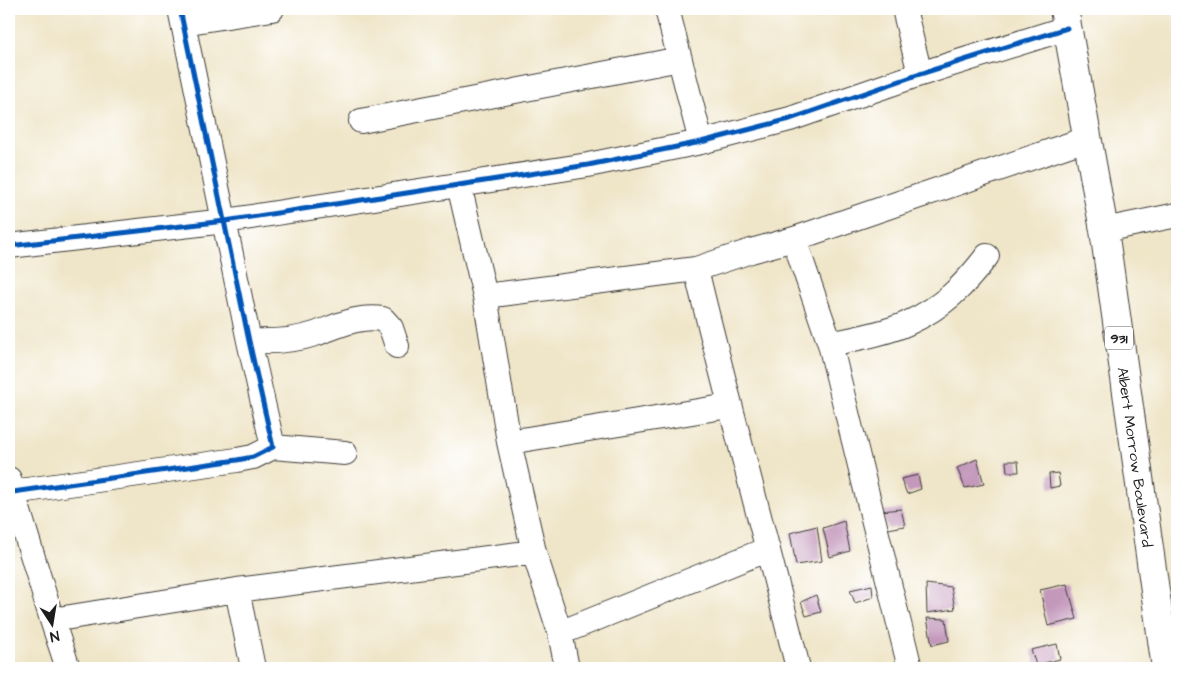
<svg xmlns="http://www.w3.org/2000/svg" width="1186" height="677" font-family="'Architects Daughter',sans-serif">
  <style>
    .building { fill: #c398bb }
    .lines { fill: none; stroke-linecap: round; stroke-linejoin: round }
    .minor-casing { stroke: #3c3a36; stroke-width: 26 }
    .major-casing { stroke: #3c3a36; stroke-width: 30 }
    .minor { stroke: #fff; stroke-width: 24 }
    .major { stroke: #fff; stroke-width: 28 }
    .cycleway-casing { stroke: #fff; stroke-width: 8 }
    .cycleway { stroke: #0057b8; stroke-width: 5 }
    .labels { text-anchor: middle; stroke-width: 4; stroke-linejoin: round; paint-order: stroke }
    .shield { fill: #fff; stroke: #606060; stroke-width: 1 }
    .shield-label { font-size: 14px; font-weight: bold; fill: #1c1c1c }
    .street-label { font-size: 15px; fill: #1c1c1c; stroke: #fff }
  </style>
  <rect width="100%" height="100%" fill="#fff"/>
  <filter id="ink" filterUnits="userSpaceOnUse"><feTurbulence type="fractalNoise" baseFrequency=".02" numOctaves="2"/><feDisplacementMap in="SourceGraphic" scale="10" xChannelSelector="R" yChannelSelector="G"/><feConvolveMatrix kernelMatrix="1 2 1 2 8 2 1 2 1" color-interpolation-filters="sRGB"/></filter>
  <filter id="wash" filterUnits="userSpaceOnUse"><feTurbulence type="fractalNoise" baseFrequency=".0096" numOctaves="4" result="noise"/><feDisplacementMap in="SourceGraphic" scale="20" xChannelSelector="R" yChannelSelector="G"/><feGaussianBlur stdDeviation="1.12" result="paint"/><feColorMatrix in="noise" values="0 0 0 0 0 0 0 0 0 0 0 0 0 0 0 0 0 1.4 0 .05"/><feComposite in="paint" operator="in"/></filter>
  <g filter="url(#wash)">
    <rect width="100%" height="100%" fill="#efe5c8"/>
    <g id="blocks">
      <path class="building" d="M977,459L984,484L965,488L957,468Z
        M1006,461H1018L1019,472H1007Z
        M1058,473L1060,486L1050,488L1049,474Z
        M918,475L921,489L907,494L901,479Z
        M901,509L905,526L888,529L881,511Z
        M844,521L850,551L830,557L823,528Z
        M817,526L822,561L796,565L790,533Z
        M926,584L951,587L955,609L927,613Z
        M1067,584L1077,619L1048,626L1040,590Z
        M872,585L873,597L855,603L850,590Z
        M816,595L821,612L806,616L801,602Z
        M927,618L946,619L949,641L932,645Z
        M1057,644L1060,659L1036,665L1031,650Z"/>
    </g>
  </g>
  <g filter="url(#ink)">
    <use href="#blocks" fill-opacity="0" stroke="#3c3a36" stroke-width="1"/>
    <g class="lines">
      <defs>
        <path id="minor" d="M667,9L701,142
          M904,9L920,74
          M183,23L272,9
          M361,121L680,59
          M459,185L485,296L509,442L534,552L560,633L567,668
          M1104,230L1177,215
          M794,239L830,344L910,668
          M9,246L225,221L588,165L701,142L790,119L920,74L1067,28
          M696,269C728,402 765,535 798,668
          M485,296L696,269L751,251L794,239L1086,139
          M249,341C271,342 294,341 315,334C338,326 358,315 383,319L391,328L397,346
          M830,344C853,339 887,333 908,323C943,307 964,286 987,256
          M509,442L729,406
          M273,447L345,453
          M9,479L52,620L68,668
          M13,492L237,460L253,457L273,447L249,341L180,9
          M52,620L237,590
          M560,633L768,549
          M253,668L237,590L534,552"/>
        <path id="major" d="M1064,9L1104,230L1166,668"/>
      </defs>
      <use href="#minor" class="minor-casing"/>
      <use href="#major" class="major-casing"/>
      <use href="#minor" class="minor"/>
      <use href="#major" class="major"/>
      <defs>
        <path id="cycleway" d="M9,246L225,221L588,165L701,142L790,119L920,74L1067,28
          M13,492L237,460L253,457L273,447L249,341L180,9"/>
      </defs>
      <use href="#cycleway" class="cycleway-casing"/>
      <use href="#cycleway" class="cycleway"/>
    </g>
  </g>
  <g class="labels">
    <rect class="shield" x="1105" y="326.5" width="28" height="23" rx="4"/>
    <g class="shield-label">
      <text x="1119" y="343">931</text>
    </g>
    <g class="street-label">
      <text transform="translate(1135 457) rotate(82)" y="5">Albert Morrow Boulevard</text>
    </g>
  </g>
  <rect width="1186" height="677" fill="none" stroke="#fff" stroke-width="30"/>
  <g transform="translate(52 624) rotate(168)" stroke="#ffffff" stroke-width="4" paint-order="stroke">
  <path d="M0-4L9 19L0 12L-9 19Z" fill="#1c1c1c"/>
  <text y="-8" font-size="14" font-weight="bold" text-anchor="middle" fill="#1c1c1c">N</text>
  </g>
</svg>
